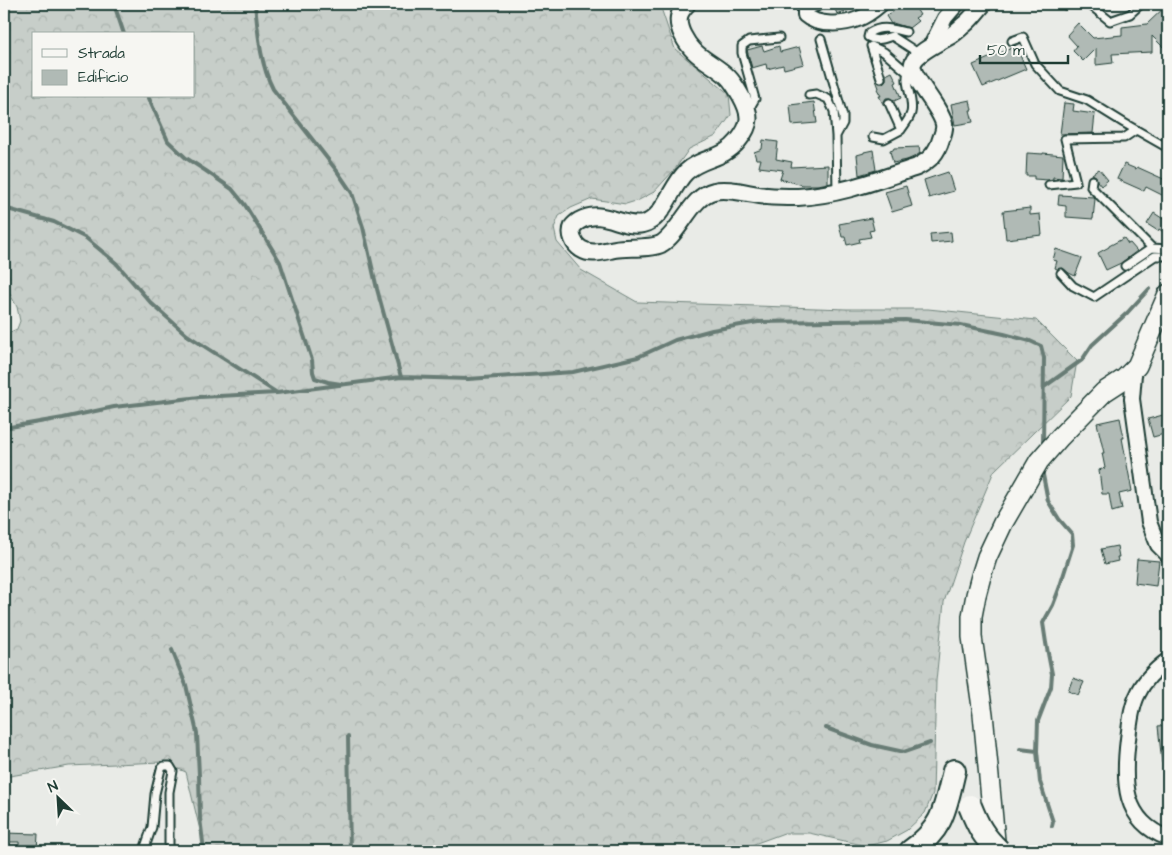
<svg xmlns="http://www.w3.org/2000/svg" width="1172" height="855" font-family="'Architects Daughter',sans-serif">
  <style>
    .forest { fill: url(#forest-crowns); stroke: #73867e; fill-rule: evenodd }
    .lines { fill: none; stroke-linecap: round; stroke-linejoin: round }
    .stream { stroke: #687c75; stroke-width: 4 }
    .building { fill: #b0bab5; stroke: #1f3d34 }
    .service-casing { stroke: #1f3d34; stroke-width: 11 }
    .minor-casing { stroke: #1f3d34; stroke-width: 18 }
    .tertiary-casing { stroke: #1f3d34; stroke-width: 20 }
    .secondary-casing { stroke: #1f3d34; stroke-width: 22 }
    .trunk-casing { stroke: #1f3d34; stroke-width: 26 }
    .service { stroke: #f6f6f2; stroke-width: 7 }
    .minor { stroke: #f6f6f2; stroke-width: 14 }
    .tertiary { stroke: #f6f6f2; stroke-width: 16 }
    .secondary { stroke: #f6f6f2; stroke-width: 19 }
    .trunk { stroke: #f6f6f2; stroke-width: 22 }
    .trunk-bridge-casing { stroke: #1f3d34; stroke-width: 26; stroke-linecap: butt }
    .trunk-bridge { stroke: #f6f6f2; stroke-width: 22 }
  </style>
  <defs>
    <pattern id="forest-crowns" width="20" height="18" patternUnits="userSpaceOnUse" patternTransform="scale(1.25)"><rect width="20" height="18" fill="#c7cec9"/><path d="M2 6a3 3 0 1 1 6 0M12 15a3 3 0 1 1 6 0" fill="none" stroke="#aab2ad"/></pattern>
  </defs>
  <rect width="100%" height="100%" fill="#e9ebe7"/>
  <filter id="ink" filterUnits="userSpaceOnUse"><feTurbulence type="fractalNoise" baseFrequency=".02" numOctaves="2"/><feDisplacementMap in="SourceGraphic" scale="10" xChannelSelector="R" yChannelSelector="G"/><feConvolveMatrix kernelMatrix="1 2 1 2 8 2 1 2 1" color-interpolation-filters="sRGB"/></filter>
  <g filter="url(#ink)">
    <path class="forest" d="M4,4H665L662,11L675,49L729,94L731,115L716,136L689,149L675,169L654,192L639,200L626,204L592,199L571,208L559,216L554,228L557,242L581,270L637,302L846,309H928L1036,320L1077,361L1071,396L994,471L964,542L944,602L936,681L933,793L925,813L907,830L887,841L867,846L809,833H784L754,844L744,851H205L186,772L161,762L69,766L4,777V335L17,329L20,321L17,307L4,283ZM34,34H194V96H34Z"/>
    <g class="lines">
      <path class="stream" d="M114,4L124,34
        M255,4C258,32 260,64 273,89L337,171L352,193L363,227L377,289L401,377
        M148,96L168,141L186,158L206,171L232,189L245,205L266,239L280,262L312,360L313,372L315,378L328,382L341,384
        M4,208L54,222L86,238L116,263L151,303L187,335L277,393
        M1044,387L1082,360L1092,345L1127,313L1149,289
        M4,428L63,418L114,407L200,397L277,393L401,377L468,379L573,372L638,357L675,340L712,330L758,322L905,320L961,325L1004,334L1030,341L1041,346L1044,358L1043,446
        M1043,468V475L1048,501L1059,519L1072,534L1073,545L1059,589L1053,605L1043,623L1046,643L1052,674L1051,687L1038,721L1037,751L1040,782L1053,822L1052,826
        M172,650L186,685L197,733L199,775L200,818L204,851
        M826,728L872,745L904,752L930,743
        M348,736L350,851
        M1020,749L1037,751"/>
    </g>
    <path class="building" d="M833,4H863V5L837,14Z
      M890,4H913L920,15L915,18L918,21L909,28L893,23L891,24L886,16L894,11Z
      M1168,4V41L1163,47L1152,36V52L1112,54L1113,63L1096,65V48L1083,61L1073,51L1077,46L1067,35L1078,23L1093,38L1122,35V27L1147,24Z
      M762,46L764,51L779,46L780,52L799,47L804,64L784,69L783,65L767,69L766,64L752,68L747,50Z
      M1016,46L1026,69L983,87L973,65Z
      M892,72L897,82L895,83L901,98L894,101L890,98H886L884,102V106L879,96H881L877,89L879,88L876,80L879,83H883L886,80V75Z
      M970,100L972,110H970L973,122L955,125L951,104Z
      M814,102L817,123L792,125L790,105Z
      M1064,103L1074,104L1073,111L1095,114L1093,133L1060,134Z
      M763,140L778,142L776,159L792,162L791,167L828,165V183L818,185H803L780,179L783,170L759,167L761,159H756L754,152L762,149Z
      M919,147L920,153L916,156L907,160L893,163L890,151L893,150L894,148Z
      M873,150L876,170L859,175L857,155L864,153V152Z
      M1027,153L1043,154V153L1063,155L1062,178L1053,177V179L1048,180L1034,179V176H1026Z
      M1124,164L1136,169L1137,167L1168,181V198L1146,187L1144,191L1117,179Z
      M1099,169L1108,180L1101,186L1097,181L1096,176L1092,174Z
      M948,172L954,191L929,198L924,180Z
      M906,186L912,206L892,212L885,192Z
      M1059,195L1094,197L1095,199L1093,219L1066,217V206L1058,205Z
      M1030,208V215L1040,214L1042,235L1006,239L1003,211Z
      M1154,213L1168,222V235L1159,229L1158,231L1147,224Z
      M871,218L874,230L869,231L871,237L859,239L860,242L847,245L845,237H842L839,224Z
      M951,232L952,241L931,243L930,234Z
      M1124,238L1128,244L1130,243L1137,251L1121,263L1106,270L1098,253L1109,247V246Z
      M1056,249L1082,258L1075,276L1069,273L1063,268L1057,269L1055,268L1057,261L1053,260Z
      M1163,415L1168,433L1153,437L1148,419Z
      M1120,418L1124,438H1122L1132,491L1119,494L1122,509L1112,512L1109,494H1102L1099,470L1105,468L1102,453H1104L1097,423Z
      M1117,546L1119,557H1117L1118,561L1105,564L1101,549Z
      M1137,559L1159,561L1156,586L1135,583Z
      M1073,678L1084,682L1078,695L1068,691Z
      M1168,725V762L1162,763L1158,726Z
      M4,833L38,834L37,851H19V842H4Z"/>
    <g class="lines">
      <defs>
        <path id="service" d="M1089,4L1110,21L1130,14L1141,4
          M1065,5L1067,4
          M906,32C892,29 882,25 869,33L868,37C876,42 883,39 892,36L912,49L919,55
          M821,39L843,116V123L836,136L837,191
          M1012,41L1023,37L1035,64L1060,91L1087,100L1124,123L1168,148
          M881,78L871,46L884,52L907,72
          M809,95L816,94L828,99L834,111L836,136
          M889,103L901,130C904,125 909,120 911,113C915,97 900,79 911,68
          M749,109L755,99L742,53V46L749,41L779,38
          M873,137L884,139L901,130
          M1092,180L1091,187L1152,248L1168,249
          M1049,185L1076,182L1065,139L1124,138L1136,130
          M1125,266L1152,248
          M1061,273L1073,286L1094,297L1155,256H1168
          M144,850L152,827L155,794L161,769L164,766H170L173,771L169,792V851"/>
        <path id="minor" d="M815,4L809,6L805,10V15C817,26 843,25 858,19C867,16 874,10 881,4
          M931,46L945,18L957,4
          M1137,366L1134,374L1132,399L1149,522L1158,545L1168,555
          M1168,660C1156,669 1144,680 1138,694C1131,707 1130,724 1128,739C1123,780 1122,821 1168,838"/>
        <path id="tertiary" d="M687,4C684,7 680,11 679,17C677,28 686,43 694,51C704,61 718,67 728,77C733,82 737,89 741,96C751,114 752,124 738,141C723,160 701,157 686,172C671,186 664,219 643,224C622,229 603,207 579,221C577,222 575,224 573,226C569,234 574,245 581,249C592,256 604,251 615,249C627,247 651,249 661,244C681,232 691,196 714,191C728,187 752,195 767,196C777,197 788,197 798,197C839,195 878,180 917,167C930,160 937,153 941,139C943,134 945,129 944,124C940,106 909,76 913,63C917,52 940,42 950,36C955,33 960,28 965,24C972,18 977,11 983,4"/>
        <path id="secondary" d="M996,851L983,714L972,637V616L976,595L981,576L987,557L1003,523L1039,461L1060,437L1104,392L1124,379L1137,366L1168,294"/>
        <path id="trunk" d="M911,851C944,828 945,808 954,771"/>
      </defs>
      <use href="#service" class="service-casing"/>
      <use href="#minor" class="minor-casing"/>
      <use href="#tertiary" class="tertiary-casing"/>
      <use href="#secondary" class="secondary-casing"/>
      <use href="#trunk" class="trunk-casing"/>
      <use href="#service" class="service"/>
      <use href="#minor" class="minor"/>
      <use href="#tertiary" class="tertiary"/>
      <use href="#secondary" class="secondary"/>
      <use href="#trunk" class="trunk"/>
      <defs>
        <path id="trunk-bridge" d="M970,806C978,826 983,836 999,851"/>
      </defs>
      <use href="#trunk-bridge" class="trunk-bridge-casing"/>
      <use href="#trunk-bridge" class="trunk-bridge"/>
    </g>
  </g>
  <rect width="1172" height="855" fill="none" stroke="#f6f6f2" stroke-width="20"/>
  <rect x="10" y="10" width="1152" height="835" fill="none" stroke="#1f3d34" stroke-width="2" filter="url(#ink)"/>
  <rect x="32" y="32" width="162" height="65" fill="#f6f6f2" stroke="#a0aca6"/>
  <rect x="42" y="49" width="25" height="8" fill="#f6f6f2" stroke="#a0aca6"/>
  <text x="78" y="58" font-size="15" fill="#1f3d34">Strada</text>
  <rect x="42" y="70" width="25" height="15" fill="#b0bab5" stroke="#a0aca6"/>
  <text x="78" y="82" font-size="15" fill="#1f3d34">Edificio</text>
  <g transform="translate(58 798) rotate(335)" stroke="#f6f6f2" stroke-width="4" paint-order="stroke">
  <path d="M0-4L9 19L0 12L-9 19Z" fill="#1f3d34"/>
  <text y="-8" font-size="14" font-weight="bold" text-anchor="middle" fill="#1f3d34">N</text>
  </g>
  <path d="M980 55v8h88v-8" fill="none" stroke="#1f3d34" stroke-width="2.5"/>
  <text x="987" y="55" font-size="15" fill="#1f3d34" stroke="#f6f6f2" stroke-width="4" paint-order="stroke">50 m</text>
</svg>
